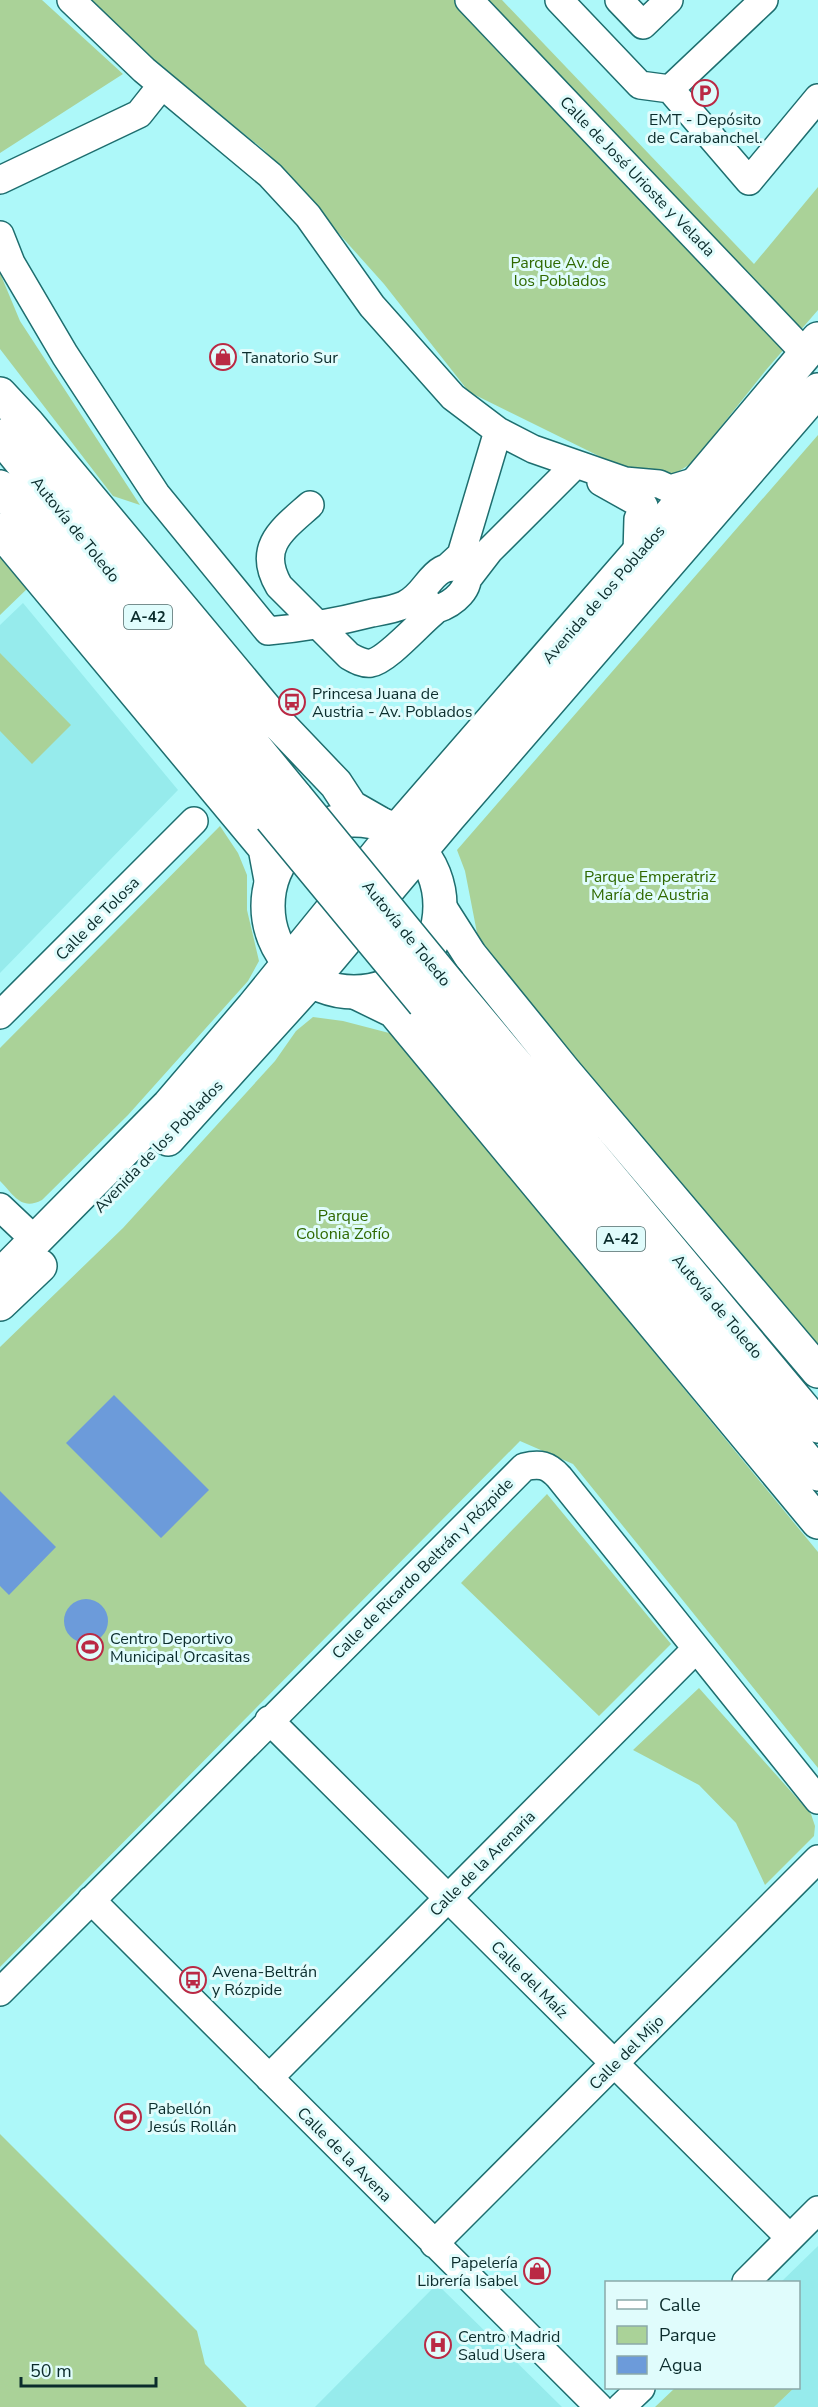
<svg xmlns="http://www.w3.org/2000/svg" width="818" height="2407" font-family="'Nunito Sans',sans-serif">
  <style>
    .built { fill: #96ebec }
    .green { fill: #aad298 }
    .water { fill: #6c9bda }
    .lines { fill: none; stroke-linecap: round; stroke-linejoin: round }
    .minor-casing { stroke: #1e6e6f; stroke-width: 30 }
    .major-casing { stroke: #1e6e6f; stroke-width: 36 }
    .highway-casing { stroke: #1e6e6f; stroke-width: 36 }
    .minor { stroke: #fff; stroke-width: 27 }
    .major { stroke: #fff; stroke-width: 33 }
    .highway { stroke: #fff; stroke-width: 33 }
    .highway-bridge-casing { stroke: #1e6e6f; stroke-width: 36; stroke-linecap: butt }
    .highway-bridge { stroke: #fff; stroke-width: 33 }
    .labels { text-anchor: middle; stroke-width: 6; stroke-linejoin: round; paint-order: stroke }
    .shield { fill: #e0fcfc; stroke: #4b6a6a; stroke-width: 1.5 }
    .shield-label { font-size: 15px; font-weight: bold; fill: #0b2c2c }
    .poi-label { font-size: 16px; fill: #0b2c2c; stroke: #e0fcfc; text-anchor: start }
    .street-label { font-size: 16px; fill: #0b2c2c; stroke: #e0fcfc }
    .park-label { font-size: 16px; fill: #2f6800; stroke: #e0fcfc }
  </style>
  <rect width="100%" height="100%" fill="#adf8f9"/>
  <path class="built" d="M23,603L178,790L0,973V625Z
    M818,2246V2407H774L794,2388H798L800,2381L798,2282H781Z
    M437,2284L562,2407H315Z"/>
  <path class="green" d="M0,0H42L123,74L0,153Z
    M85,0H502L754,264L818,187V310L766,370L692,463L668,478L611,462L469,392L384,284L264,150L151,59Z
    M0,273L20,321L140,505L113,496L0,349Z
    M818,435V1353L490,954L478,938L465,871L457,850Z
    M0,552L29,587L0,615Z
    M0,653L71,725L32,764L0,731Z
    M220,826L238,853L247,875V910L259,961L248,981L128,1115L42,1200C21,1211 14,1195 0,1181V1048Z
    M313,1017L343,1021L393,1034L818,1552V1768L573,1464L520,1441L0,1967V1347L123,1228L275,1061L296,1031Z
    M547,1494L671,1644L599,1716L461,1583Z
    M699,1688L811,1814L815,1826L814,1836L765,1885L736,1823L699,1785L633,1750Z
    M0,2134L197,2331L205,2364L247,2407H0Z
    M675,2388H794L774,2407H655Z"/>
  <path class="water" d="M114,1395L209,1490L161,1538L66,1443Z
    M0,1491L56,1547L9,1595L0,1586Z
    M64 1621a22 22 0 1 1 44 0a22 22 0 1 1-44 0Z"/>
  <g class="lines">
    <defs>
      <path id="minor" d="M71,0L144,70L270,175L308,216L372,306L453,397L498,431L533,449L625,481L659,484L670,489L700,480
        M469,0L805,353
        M559,0L640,85L670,89L749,181L818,98
        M619,0L643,25L669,0
        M670,89L764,0
        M0,180L139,114L162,85
        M0,235L11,263L65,355L156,494L268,631C304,628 337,622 372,613C383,611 395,609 404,605C430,594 431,557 466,570C473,588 453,604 437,609C428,605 425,601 423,592
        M601,482L644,506L638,519L637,554
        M310,505C283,529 256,547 279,586L349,656C356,660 363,664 371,663C388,660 421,621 437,609
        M448,567L461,555L498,431
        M469,577L489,551L575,465
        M0,1015L194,821
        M0,1207L36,1241
        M269,1720L790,2238
        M91,1900L599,2407
        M0,1992L524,1467C540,1463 548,1465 559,1477L818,1800
        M269,2078L696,1649
        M434,2244L818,1859
        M746,2282L818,2210
        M621,2407L641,2388"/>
      <path id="major" d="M268 906a86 86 0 1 1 172 0a86 86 0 1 1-172 0Z
        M168,1139L311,981L449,817L818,390
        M0,1276L169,1105L253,1007L396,831L637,554L818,339
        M0,1304L40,1266"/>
      <path id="highway" d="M0,394L28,424L273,718L336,784L351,807L379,823
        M0,436L296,797
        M0,487L271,818
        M0,530L265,848L271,880
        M442,911L470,955L564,1071L818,1371
        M449,984L818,1426
        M357,993L394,1011L818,1522
        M424,1003L818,1474"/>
    </defs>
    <use href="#minor" class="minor-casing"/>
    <use href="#major" class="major-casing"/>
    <use href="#highway" class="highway-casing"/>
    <use href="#minor" class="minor"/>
    <use href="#major" class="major"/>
    <use href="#highway" class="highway"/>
    <defs>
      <path id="highway-bridge" d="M296,797L449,984
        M271,818L424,1003"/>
    </defs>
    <use href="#highway-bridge" class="highway-bridge-casing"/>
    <use href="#highway-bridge" class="highway-bridge"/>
  </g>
  <defs>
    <symbol id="parking-ring" viewBox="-11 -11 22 22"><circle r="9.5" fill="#e0fcfc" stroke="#ba2944" stroke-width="1.5"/><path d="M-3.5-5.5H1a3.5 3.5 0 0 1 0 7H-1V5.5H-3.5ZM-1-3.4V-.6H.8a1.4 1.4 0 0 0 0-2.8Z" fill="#ba2944"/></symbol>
    <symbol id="shop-ring" viewBox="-11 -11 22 22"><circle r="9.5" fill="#e0fcfc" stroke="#ba2944" stroke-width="1.5"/><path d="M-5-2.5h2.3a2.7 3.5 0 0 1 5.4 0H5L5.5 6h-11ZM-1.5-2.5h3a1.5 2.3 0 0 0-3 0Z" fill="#ba2944"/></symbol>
    <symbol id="bus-ring" viewBox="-11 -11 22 22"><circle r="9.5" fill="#e0fcfc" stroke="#ba2944" stroke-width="1.5"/><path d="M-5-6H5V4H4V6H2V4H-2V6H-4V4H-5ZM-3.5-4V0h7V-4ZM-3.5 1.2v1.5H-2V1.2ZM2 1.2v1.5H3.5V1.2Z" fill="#ba2944"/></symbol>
    <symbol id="stadium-ring" viewBox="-11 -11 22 22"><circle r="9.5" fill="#e0fcfc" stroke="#ba2944" stroke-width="1.5"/><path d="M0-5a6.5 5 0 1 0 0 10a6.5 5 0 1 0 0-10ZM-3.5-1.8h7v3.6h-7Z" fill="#ba2944"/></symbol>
    <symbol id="hospital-ring" viewBox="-11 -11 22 22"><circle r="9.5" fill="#e0fcfc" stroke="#ba2944" stroke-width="1.5"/><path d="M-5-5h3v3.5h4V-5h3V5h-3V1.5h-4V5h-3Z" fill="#ba2944"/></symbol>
  </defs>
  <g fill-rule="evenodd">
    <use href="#parking-ring" x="690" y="78" width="30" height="30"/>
    <use href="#shop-ring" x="208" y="342" width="30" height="30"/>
    <use href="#bus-ring" x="277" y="687" width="30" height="30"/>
    <use href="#stadium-ring" x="75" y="1632" width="30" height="30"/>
    <use href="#bus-ring" x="178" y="1965" width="30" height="30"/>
    <use href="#stadium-ring" x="113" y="2102" width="30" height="30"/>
    <use href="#shop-ring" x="522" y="2256" width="30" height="30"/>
    <use href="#hospital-ring" x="423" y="2330" width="30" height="30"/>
  </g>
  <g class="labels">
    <g class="shield">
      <rect x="124" y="605" width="48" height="24" rx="4.5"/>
      <rect x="597" y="1227" width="48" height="24" rx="4.5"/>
    </g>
    <g class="shield-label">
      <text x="148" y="622">A-42</text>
      <text x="621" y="1244">A-42</text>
    </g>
    <g class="poi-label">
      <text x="705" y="125" text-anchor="middle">EMT - Depósito<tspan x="705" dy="18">de Carabanchel.</tspan></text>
      <text x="242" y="363">Tanatorio Sur</text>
      <text x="312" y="699">Princesa Juana de<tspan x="312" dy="18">Austria - Av. Poblados</tspan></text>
      <text x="110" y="1644">Centro Deportivo<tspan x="110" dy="18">Municipal Orcasitas</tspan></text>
      <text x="212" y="1977">Avena-Beltrán<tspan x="212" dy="18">y Rózpide</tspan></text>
      <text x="148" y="2114">Pabellón<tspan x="148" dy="18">Jesús Rollán</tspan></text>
      <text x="518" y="2268" text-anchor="end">Papelería<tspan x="518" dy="18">Librería Isabel</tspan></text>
      <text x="458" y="2342">Centro Madrid<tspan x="458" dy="18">Salud Usera</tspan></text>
    </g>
    <g class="street-label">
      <text transform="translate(638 176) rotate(46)" y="6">Calle de José Urioste y Velada</text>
      <text transform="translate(76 529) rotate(51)" y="6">Autovía de Toledo</text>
      <text transform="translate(603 594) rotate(-49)" y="6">Avenida de los Poblados</text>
      <text transform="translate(97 918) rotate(-45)" y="6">Calle de Tolosa</text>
      <text transform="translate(407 933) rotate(51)" y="6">Autovía de Toledo</text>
      <text transform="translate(158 1146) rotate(-46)" y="6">Avenida de los Poblados</text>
      <text transform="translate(718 1306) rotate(50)" y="6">Autovía de Toledo</text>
      <text transform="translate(422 1568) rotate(-45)" y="6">Calle de Ricardo Beltrán y Rózpide</text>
      <text transform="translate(482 1863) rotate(-45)" y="6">Calle de la Arenaria</text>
      <text transform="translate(530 1979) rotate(45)" y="6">Calle del Maíz</text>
      <text transform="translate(626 2052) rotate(-45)" y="6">Calle del Mijo</text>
      <text transform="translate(345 2154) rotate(45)" y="6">Calle de la Avena</text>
    </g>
    <g class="park-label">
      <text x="560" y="268">Parque Av. de<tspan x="560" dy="18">los Poblados</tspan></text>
      <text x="650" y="882">Parque Emperatriz<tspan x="650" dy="18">María de Austria</tspan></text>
      <text x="343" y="1221">Parque<tspan x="343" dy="18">Colonia Zofío</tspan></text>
    </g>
  </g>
  <rect x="605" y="2281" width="195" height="108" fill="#e0fcfc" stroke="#8ba9a9" stroke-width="1.5"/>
  <rect x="617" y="2300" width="30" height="9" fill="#ffffff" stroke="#8ba9a9" stroke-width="1.5"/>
  <text x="659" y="2311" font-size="18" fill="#0b2c2c">Calle</text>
  <rect x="617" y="2326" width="30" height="18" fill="#aad298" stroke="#8ba9a9" stroke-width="1.5"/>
  <text x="659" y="2341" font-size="18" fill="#0b2c2c">Parque</text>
  <rect x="617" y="2356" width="30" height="18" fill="#6c9bda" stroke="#8ba9a9" stroke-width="1.5"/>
  <text x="659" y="2371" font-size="18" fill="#0b2c2c">Agua</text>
  <path d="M21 2377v9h135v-9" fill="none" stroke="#0b2c2c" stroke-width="3"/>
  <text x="30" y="2377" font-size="18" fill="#0b2c2c" stroke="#e0fcfc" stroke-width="4.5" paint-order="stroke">50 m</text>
</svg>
